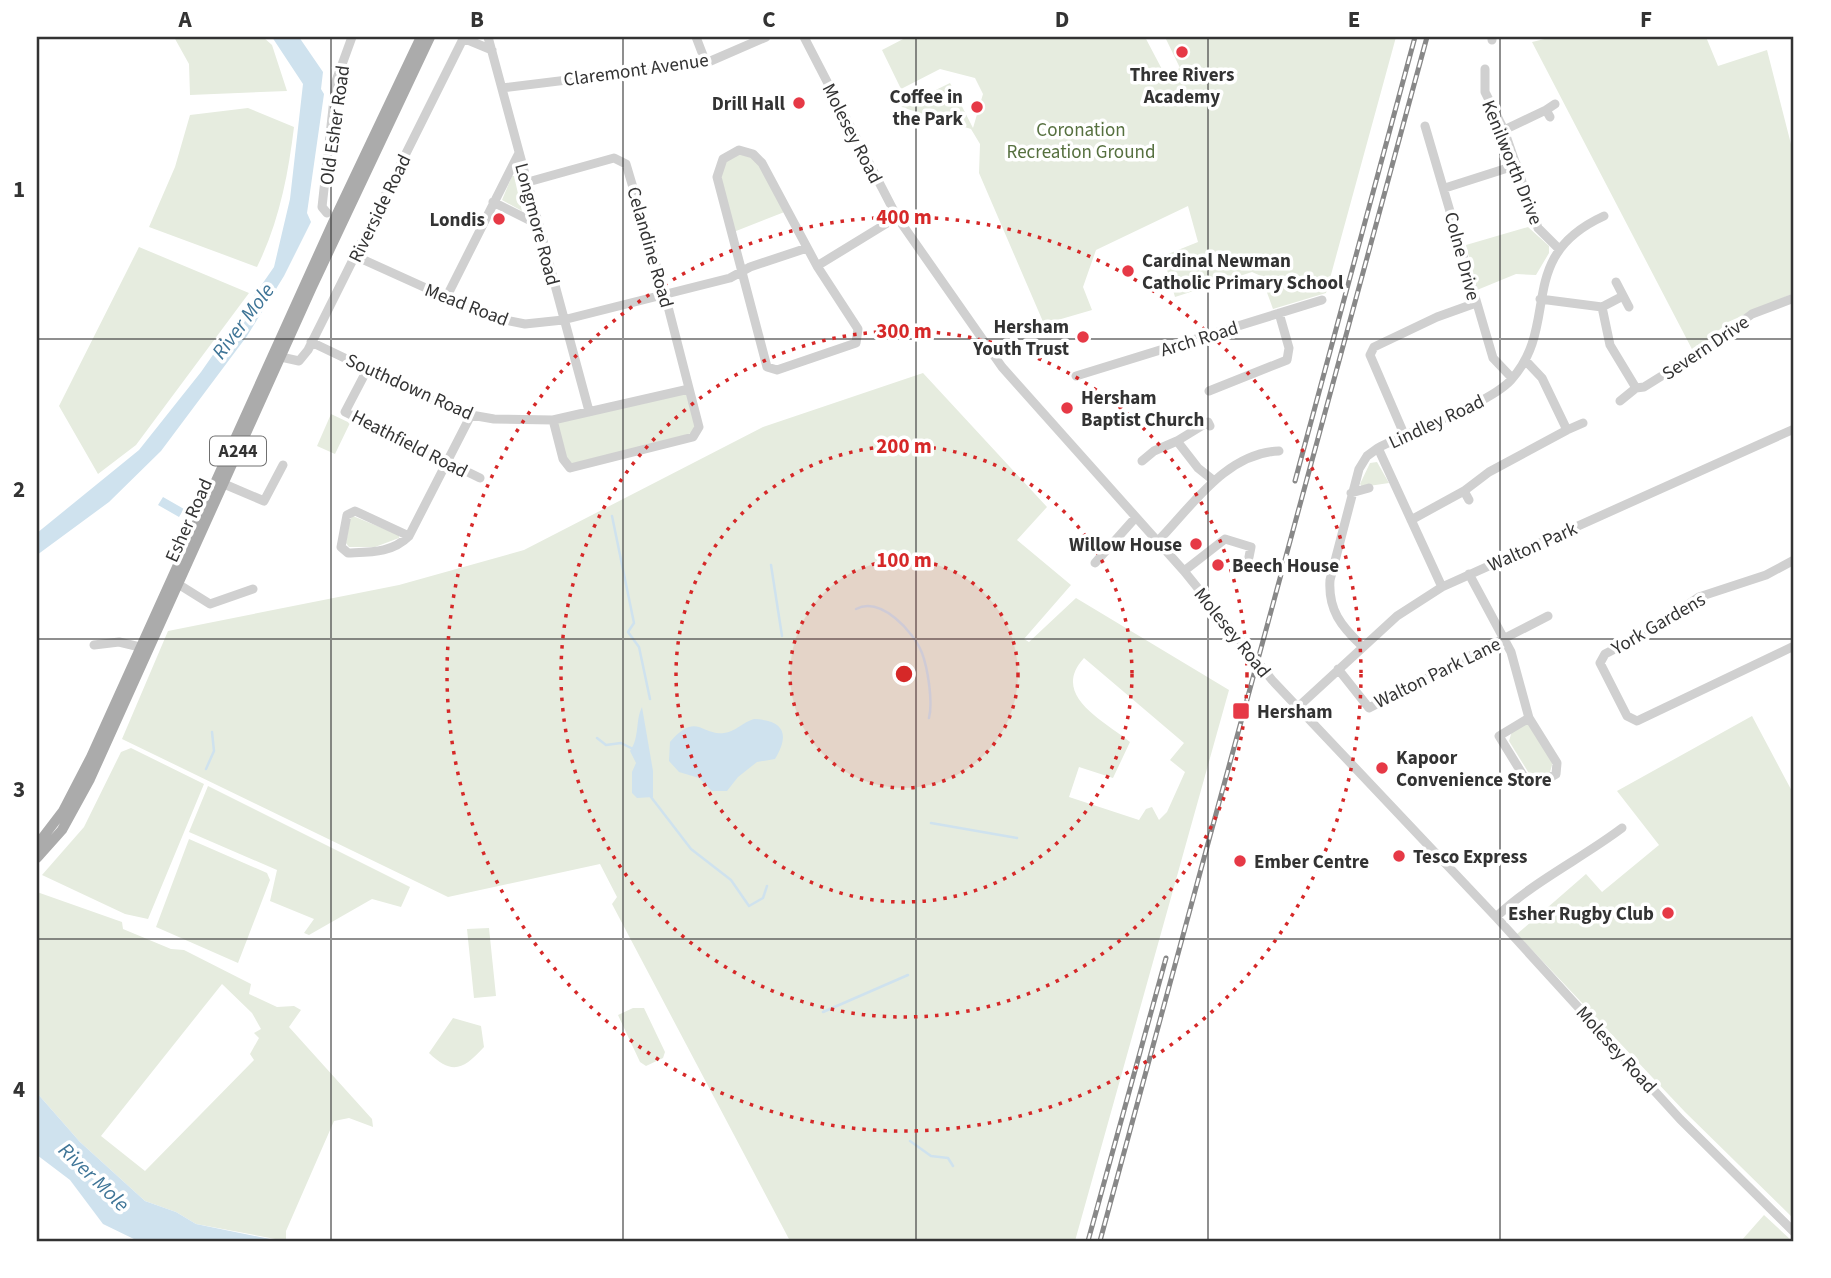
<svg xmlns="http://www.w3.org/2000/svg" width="1831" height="1278" font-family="'Source Sans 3',sans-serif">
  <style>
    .green { fill: #e6ecdf; fill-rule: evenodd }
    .water { fill: #cfe2ee }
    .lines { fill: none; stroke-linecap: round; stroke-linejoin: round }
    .stream { stroke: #cfe2ee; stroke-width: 2.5 }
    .minor { stroke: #d0d0d0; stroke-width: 9 }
    .major { stroke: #ababab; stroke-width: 10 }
    .rail-casing { stroke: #888; stroke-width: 5 }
    .rail { stroke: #fff; stroke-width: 2.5; stroke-dasharray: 8; stroke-linecap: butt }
    .grid { fill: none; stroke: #333; stroke-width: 2; stroke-opacity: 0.55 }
    .ring { fill: none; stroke: #d62828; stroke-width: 3.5; stroke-dasharray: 3.5 7 }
    .poi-dot { fill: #e63946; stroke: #fff; stroke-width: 2.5 }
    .labels { text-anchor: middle; stroke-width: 7; stroke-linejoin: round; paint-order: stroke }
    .shield { fill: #fff; stroke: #707070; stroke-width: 2 }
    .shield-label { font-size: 18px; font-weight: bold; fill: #333 }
    .street-label { font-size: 19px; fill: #333; stroke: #fff }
    .poi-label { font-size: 19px; font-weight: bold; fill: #333; stroke: #fff; text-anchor: start }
    .park-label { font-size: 19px; fill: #56703f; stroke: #fff }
    .water-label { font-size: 21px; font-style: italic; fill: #3f7597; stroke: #fff }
    .centre { fill: #d62828; stroke: #fff; stroke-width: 3.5 }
    .ring-label { font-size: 21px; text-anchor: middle; font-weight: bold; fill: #d62828; stroke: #fff; stroke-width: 7; stroke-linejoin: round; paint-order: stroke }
    .neatline { fill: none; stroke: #333; stroke-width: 2.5 }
    .grid-label { font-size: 23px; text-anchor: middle; font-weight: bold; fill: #333 }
  </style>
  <rect width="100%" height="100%" fill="#fff"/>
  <path class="green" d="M174,37H263L272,45L287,91L190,95L189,64Z
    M907,37H1145L1165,75L1180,68L1165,37H1396L1326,293L1273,309L1261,276L1252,272L1175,297L1163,256L1198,242L1188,206L1096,250L1083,287L1092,310L1044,324L979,173L980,144L971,129L901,107L950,83L973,128L983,94L975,78L940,69L901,89L882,50Z
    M1553,37H1706L1718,66L1767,50L1794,156V293L1728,322L1694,353L1532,42Z
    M248,108L294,127C288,176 279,222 257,267L149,227L175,167L190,115Z
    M733,152L753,154L787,211L731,233L719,165Z
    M512,176H514L522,211L502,200Z
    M1528,227L1549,246V253L1536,275L1516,274L1477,290L1466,245Z
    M139,247L249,293L136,445L98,474L59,406Z
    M923,373L1047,507L1017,540L1071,585L1024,639L1029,642L1076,598L1229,690L1075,1241H790L612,904L617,897L600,864L448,897L122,739L168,631L399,585L524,550L763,427ZM1084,658L1184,743L1170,760L1185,772L1167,812L1159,820L1152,807L1146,809L1139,820L1069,797L1079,767L1113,778L1130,742C1103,720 1050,695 1084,658Z
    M689,389L699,431L570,468L553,420Z
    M331,414L350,423L335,454L317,446Z
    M1377,462L1389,483L1362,487L1360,484L1370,463Z
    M353,516L399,535V538L375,547H349L346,543L350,519Z
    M1752,716L1794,795V1219L1685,1112L1517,934L1586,874L1602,892L1659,845L1617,791Z
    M1528,723L1553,762L1550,772L1539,778L1530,775L1509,741L1512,731Z
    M131,748L204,784L148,919L125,914L42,875L84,827L121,752Z
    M208,786L410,887L401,907L372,899L309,935L304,933L314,919L270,901L277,870L189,832Z
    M189,839L267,873L270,880L238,963L156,927Z
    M37,892L122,922L123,929L171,949L184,950L251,984L249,994L277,1007L294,1006L301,1010L289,1027L372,1119L373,1127L349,1118L334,1121L286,1231V1241L196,1224L176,1212L145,1201L80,1142L37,1093ZM222,984L252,1013L261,1029L254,1033L259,1038L250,1054L254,1060L145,1171L101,1136Z
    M489,928L496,996L474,998L467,929Z
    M633,1008H644L665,1052L663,1058L646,1066L640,1062L618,1015Z
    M453,1018L481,1026L484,1047C463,1070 452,1075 429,1053Z
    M1764,1215L1792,1241H1741Z"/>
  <path class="water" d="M272,37H299L323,72L321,89L324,94L307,213L311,222L284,276L247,336L161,451L109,502L37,555V533L139,450L201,372L274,267L290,199L303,84Z
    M163,497L184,509L179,517L158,505Z
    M642,707L653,771V797L637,798L632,793V772L636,763L630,751C640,737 635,721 642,707Z
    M754,719C786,720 789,736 775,759L757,762L738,777L727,791H712L699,778L679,772L669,761L670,742C697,711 701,736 724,733C735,732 743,722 754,719Z
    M37,1093L80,1142L145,1201L176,1212L196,1224L280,1241H138L103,1224L70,1180L37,1155Z"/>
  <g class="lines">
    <path class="stream" d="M612,516L634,623L628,632L639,647L650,699
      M771,565L782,636
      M856,609C881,596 914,632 922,653C928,669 933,702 929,718
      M597,738L606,745L621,743L633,749
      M206,769L214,751L212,732
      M651,797L691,849L731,880L749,906L763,898L767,886
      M931,823L1017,838
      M823,1012L908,975
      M910,1141L931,1156L948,1158L953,1166"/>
    <path class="minor" d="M488,37L589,411
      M696,37L706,63
      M804,37L897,217L1002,367L1184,571L1272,680L1496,917L1680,1119L1794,1232
      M463,38L492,50
      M1492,40V37
      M1485,69V92L1504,130L1538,228L1558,248
      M502,88L706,63L766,37
      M1546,110L1555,104
      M1425,126L1493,358L1512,378
      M1504,130L1546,110L1550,117
      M739,150L753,154L762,163L817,266L858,329L856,343L777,370L767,367L717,177L723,159Z
      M528,182L614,158L626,164L665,295L699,427L693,437L570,468L563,459L553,420
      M1445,188L1517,165
      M493,202L539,225
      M327,213L322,207L336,81L352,37
      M355,256L490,317L525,324L563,320L730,278L750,267L807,248
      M817,266L897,217
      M1616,282L1629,307
      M446,298L519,153
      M1540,299L1602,307L1623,296
      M1602,307L1610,345L1636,388
      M311,342L441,404L471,415L494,419L553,420L689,389
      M281,357L299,361L308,350L464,37
      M1526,361L1542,378L1567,430L1583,423
      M368,368L345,412L480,478
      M1076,376L1322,300
      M1209,391L1287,360L1289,348L1279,313
      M1620,401L1636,388L1644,387L1705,349L1752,314L1794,298
      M1210,426L1208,422L1177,441L1198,468L1213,480
      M1404,434L1370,355L1374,347L1437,317L1476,303
      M1378,448L1442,587
      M1142,461L1154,451L1177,441
      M224,484L264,501L283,465
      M1351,493L1369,488
      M1469,500L1464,491L1489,472L1567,430
      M1411,520L1464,491
      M409,536L355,511L347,515L341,547L348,553C371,552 392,553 409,536L471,415
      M1158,541C1192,506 1226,453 1279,451
      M1794,560L1766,575L1699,597L1653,629L1605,654L1600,663L1627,716L1637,721L1794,646
      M1095,563L1136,517
      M1184,571L1225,539L1251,547L1249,557
      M1469,574L1511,652L1529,718L1557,763L1556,774L1539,784L1526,780L1499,736L1529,718
      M178,584L210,604L253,589
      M94,645L119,642L140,647
      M1362,646C1341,626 1328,610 1330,580L1359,469L1367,456L1378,448C1412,430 1489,404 1511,380C1562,323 1514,257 1604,216
      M1338,669L1369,708L1548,616
      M1298,707L1397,616L1442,587L1794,429
      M1496,917C1534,881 1581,859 1622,828"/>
    <path class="major" d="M37,845L63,811L91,757L335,218L421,37
      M37,858L62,830L90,779L312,287L430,37"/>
    <defs>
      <path id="rail" d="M1295,481L1415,37
        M1088,1241L1166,958
        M1100,1241L1427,37"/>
    </defs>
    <use href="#rail" class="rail-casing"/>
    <use href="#rail" class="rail"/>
  </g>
  <path class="grid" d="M331,37V1241M623,37V1241M916,37V1241M1208,37V1241M1500,37V1241M37,339H1794M37,639H1794M37,939H1794"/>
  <circle cx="904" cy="674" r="114" fill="#d62828" fill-opacity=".12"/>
  <g class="ring">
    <circle cx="904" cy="674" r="114"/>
    <circle cx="904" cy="674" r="228"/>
    <circle cx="904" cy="674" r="343"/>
    <circle cx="904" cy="674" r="457"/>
  </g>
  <g class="poi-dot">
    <circle cx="1182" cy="52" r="7"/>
    <circle cx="799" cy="103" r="7"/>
    <circle cx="977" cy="107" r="7"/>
    <circle cx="499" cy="219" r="7"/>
    <circle cx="1128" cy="271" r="7"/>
    <circle cx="1083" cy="337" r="7"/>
    <circle cx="1067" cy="408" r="7"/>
    <circle cx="1196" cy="544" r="7"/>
    <circle cx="1218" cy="565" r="7"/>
    <rect x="1232" y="702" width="18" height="18" rx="3.5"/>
    <circle cx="1382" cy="768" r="7"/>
    <circle cx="1399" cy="856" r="7"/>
    <circle cx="1240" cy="861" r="7"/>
    <circle cx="1668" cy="913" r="7"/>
  </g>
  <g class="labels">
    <rect class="shield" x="210" y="436.5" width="56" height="29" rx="5"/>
    <g class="shield-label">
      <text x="238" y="457">A244</text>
    </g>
    <g class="street-label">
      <text transform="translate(636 69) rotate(-8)" y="7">Claremont Avenue</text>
      <text transform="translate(334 125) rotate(-82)" y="7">Old Esher Road</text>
      <text transform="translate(853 133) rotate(63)" y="7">Molesey Road</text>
      <text transform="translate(1513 162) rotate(68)" y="7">Kenilworth Drive</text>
      <text transform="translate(379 208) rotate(-64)" y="7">Riverside Road</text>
      <text transform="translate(538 224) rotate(75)" y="7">Longmore Road</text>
      <text transform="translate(651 247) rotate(74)" y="7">Celandine Road</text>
      <text transform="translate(1463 256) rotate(75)" y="7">Colne Drive</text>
      <text transform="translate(467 304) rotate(21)" y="7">Mead Road</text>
      <text transform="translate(1199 338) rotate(-17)" y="7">Arch Road</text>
      <text transform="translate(1705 347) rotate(-34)" y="7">Severn Drive</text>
      <text transform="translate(410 386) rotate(24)" y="7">Southdown Road</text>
      <text transform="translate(1436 421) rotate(-25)" y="7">Lindley Road</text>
      <text transform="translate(410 443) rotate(27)" y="7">Heathfield Road</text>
      <text transform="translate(188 520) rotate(-66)" y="7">Esher Road</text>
      <text transform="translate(1532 546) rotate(-24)" y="7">Walton Park</text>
      <text transform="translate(1658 623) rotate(-30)" y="7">York Gardens</text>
      <text transform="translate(1233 632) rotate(51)" y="7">Molesey Road</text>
      <text transform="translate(1437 672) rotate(-26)" y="7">Walton Park Lane</text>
      <text transform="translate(1617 1049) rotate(48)" y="7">Molesey Road</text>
    </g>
    <g class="poi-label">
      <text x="1182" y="81" text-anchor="middle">Three Rivers<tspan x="1182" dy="22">Academy</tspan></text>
      <text x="963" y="103" text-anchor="end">Coffee in<tspan x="963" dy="22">the Park</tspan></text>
      <text x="785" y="110" text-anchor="end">Drill Hall</text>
      <text x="485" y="226" text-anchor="end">Londis</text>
      <text x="1142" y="267">Cardinal Newman<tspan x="1142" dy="22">Catholic Primary School</tspan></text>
      <text x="1069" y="333" text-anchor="end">Hersham<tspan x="1069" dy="22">Youth Trust</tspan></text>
      <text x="1081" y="404">Hersham<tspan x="1081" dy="22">Baptist Church</tspan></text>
      <text x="1182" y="551" text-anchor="end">Willow House</text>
      <text x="1232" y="572">Beech House</text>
      <text x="1257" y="718">Hersham</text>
      <text x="1396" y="764">Kapoor<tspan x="1396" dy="22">Convenience Store</tspan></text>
      <text x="1413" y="863">Tesco Express</text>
      <text x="1254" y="868">Ember Centre</text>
      <text x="1654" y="920" text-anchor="end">Esher Rugby Club</text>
    </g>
    <g class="park-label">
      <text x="1081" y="136">Coronation<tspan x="1081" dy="22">Recreation Ground</tspan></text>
    </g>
    <g class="water-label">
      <text transform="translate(243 321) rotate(-53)" y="7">River Mole</text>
      <text transform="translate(94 1177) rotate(44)" y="7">River Mole</text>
    </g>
  </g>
  <circle cx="904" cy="674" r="10" class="centre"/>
  <g class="ring-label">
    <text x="904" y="224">400 m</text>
    <text x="904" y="338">300 m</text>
    <text x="904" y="453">200 m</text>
    <text x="904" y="567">100 m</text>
  </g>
  <rect width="1831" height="1278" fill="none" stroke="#ffffff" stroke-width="77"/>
  <rect x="38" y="38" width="1754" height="1202" class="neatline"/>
  <g class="grid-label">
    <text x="185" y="27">A</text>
    <text x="477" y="27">B</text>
    <text x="769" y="27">C</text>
    <text x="1062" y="27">D</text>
    <text x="1354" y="27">E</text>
    <text x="1646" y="27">F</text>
    <text x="19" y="197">1</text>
    <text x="19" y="497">2</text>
    <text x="19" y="797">3</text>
    <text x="19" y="1097">4</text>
  </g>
</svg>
